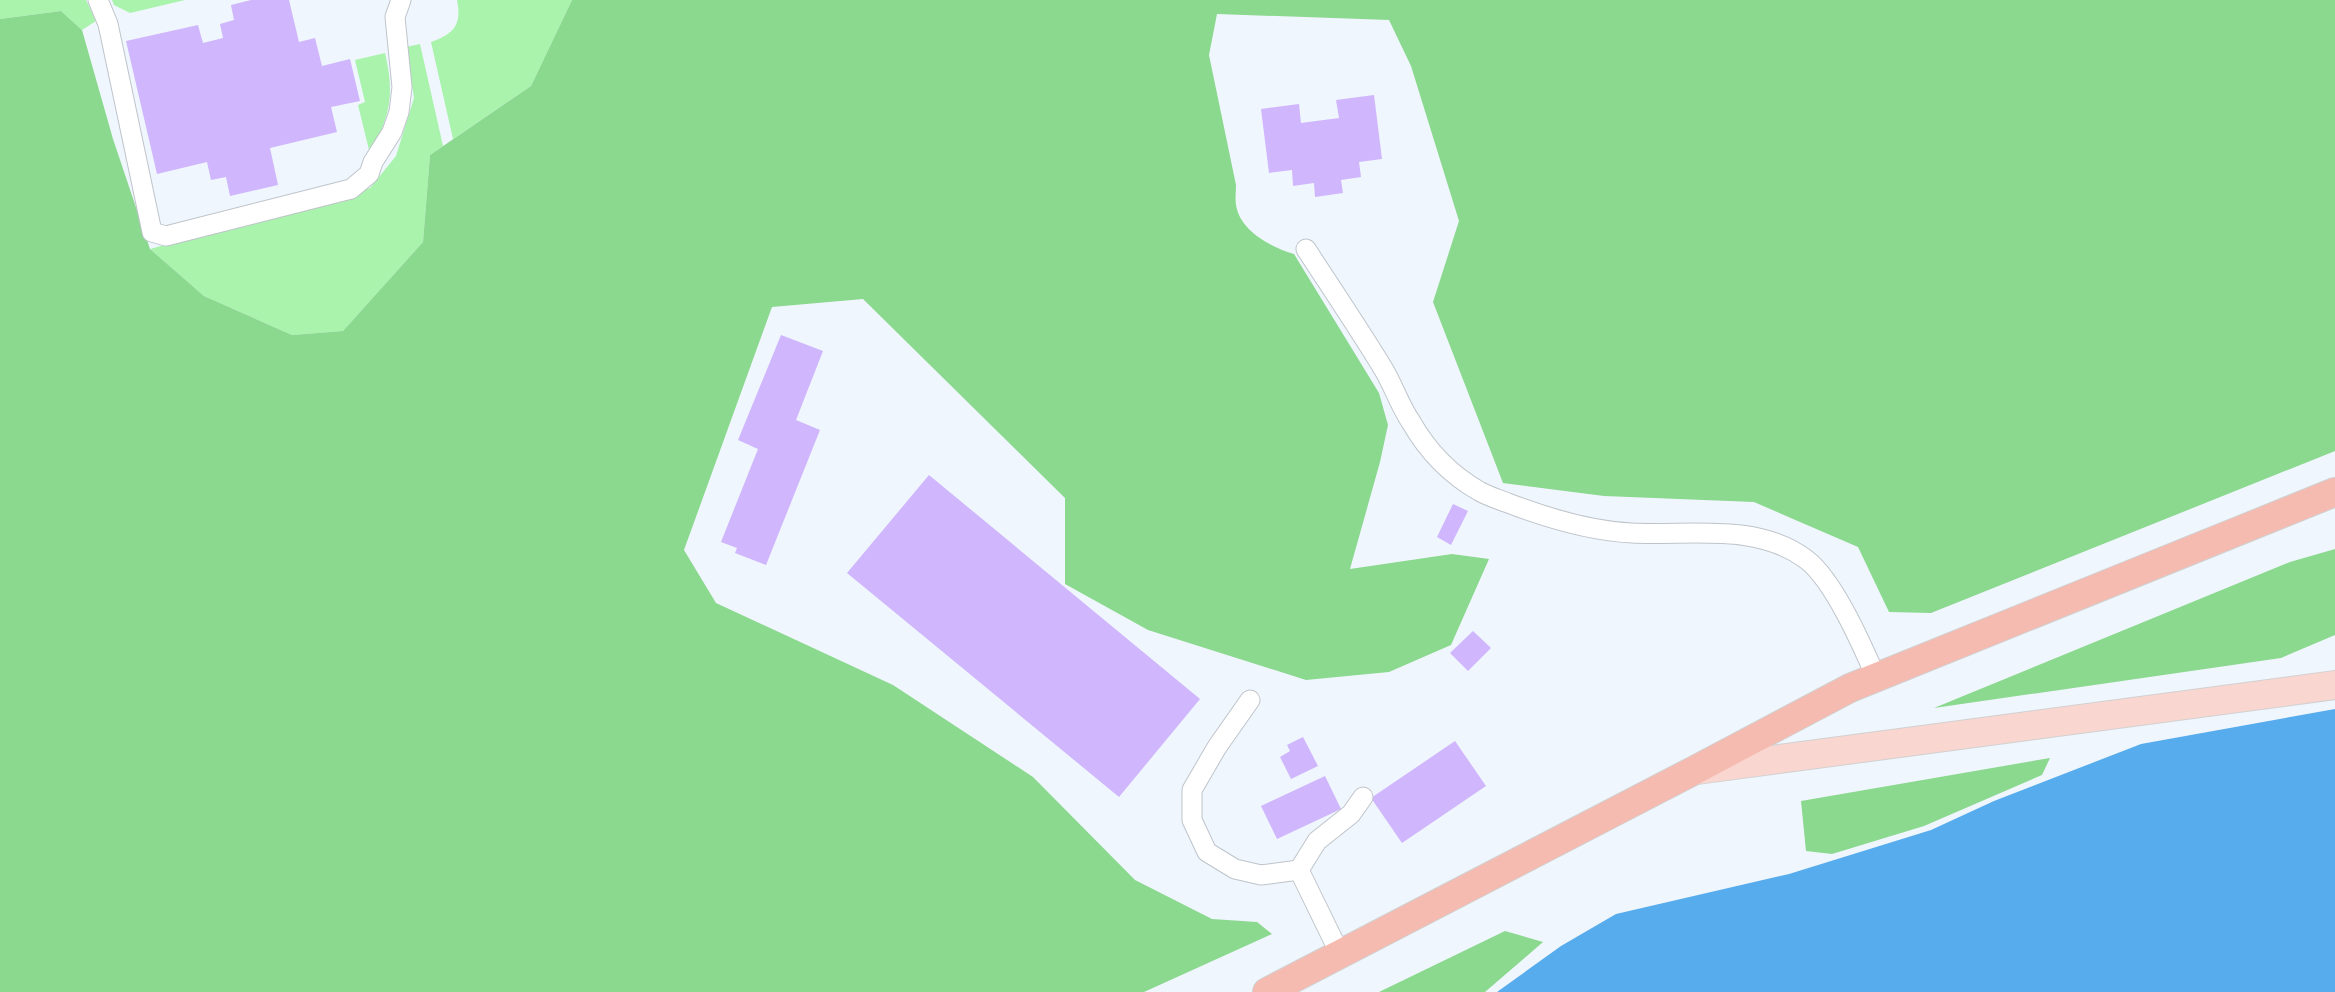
<svg xmlns="http://www.w3.org/2000/svg" width="2335" height="992" font-family="Barlow,sans-serif">
  <style>
    .green { fill: #a9f3ad }
    .forest { fill: #8bd88f }
    .water { fill: #57acee }
    .building { fill: #cfb6fd }
    .lines { fill: none; stroke-linecap: round; stroke-linejoin: round }
    .lane-casing { stroke: #bec4ca; stroke-width: 21 }
    .primary-casing { stroke: #d1d1d1; stroke-width: 30 }
    .highway-casing { stroke: #d1d1d1; stroke-width: 30 }
    .lane { stroke: #fff; stroke-width: 19 }
    .primary { stroke: #f9d6d0; stroke-width: 28 }
    .highway { stroke: #f5bab0; stroke-width: 28 }
  </style>
  <rect width="100%" height="100%" fill="#f0f6fd"/>
  <path class="green" d="M0,0H86L96,21L82,30L61,11L0,19Z
    M112,0H185L130,13L114,5Z
    M457,0H572L531,86L453,139L431,42C454,34 462,25 457,0Z
    M420,44L443,146L430,155L423,242L343,331L292,335L204,296L150,249L370,188L396,156L414,98L406,47Z
    M385,53C395,95 390,116 370,154L358,105L365,102L355,60Z"/>
  <path class="forest" d="M572,0H2335V451L1931,613L1889,612L1858,547L1754,502L1604,496L1503,483L1433,302L1459,221L1411,66L1389,20L1217,14L1209,55L1236,185C1236,191 1235,198 1236,205C1240,231 1271,247 1294,254L1379,393L1388,425L1380,462L1350,569L1452,554L1489,559L1451,645L1389,672L1306,680L1148,630L1065,584V498L863,299L772,307L684,550L716,603L893,685L1033,777L1135,880L1212,919L1257,922L1272,934L1144,992H0V19L61,11L82,30L113,139L150,249L204,296L292,335L343,331L423,242L430,155L531,86Z
    M2335,549V635L2281,658L1934,708L2290,562Z
    M2050,758L2042,775L1924,826L1832,854L1806,851L1801,801Z
    M1505,931L1543,942L1485,992H1379Z"/>
  <path class="water" d="M2335,709V992H1497L1561,946L1616,914L1789,874L1931,830L1994,801L2141,744Z"/>
  <path class="building" d="M251,0H289L299,42L315,38L322,66L350,59L360,101L331,107L337,132L270,148L278,185L230,196L226,177L211,180L207,162L157,174L126,41L198,25L203,43L223,38L220,24L234,20L231,5Z
    M1374,95L1382,159L1359,162L1361,177L1341,180L1343,193L1315,197L1314,183L1293,186L1292,170L1269,173L1261,109L1299,104L1301,123L1339,118L1336,100Z
    M781,335L823,351L796,420L820,430L766,565L735,553L737,548L721,542L758,449L738,440Z
    M929,475L1200,699L1119,797L847,573Z
    M1453,504L1468,511L1451,545L1437,537Z
    M1473,631L1491,648L1468,671L1450,653Z
    M1303,737L1318,766L1291,779L1280,757L1290,751L1287,745Z
    M1455,741L1486,786L1402,843L1371,798Z
    M1325,776L1341,809L1277,839L1261,806Z"/>
  <g class="lines">
    <defs>
      <path id="lane" d="M98,0L108,24L152,232L166,236L351,189L369,174L373,162L392,132L399,112L402,87L395,17L401,0
        M1306,249C1332,289 1359,329 1384,370C1394,387 1400,406 1411,422C1427,450 1451,475 1479,491C1487,496 1498,499 1508,503C1547,518 1590,531 1632,533C1690,536 1757,522 1807,560C1834,581 1862,645 1876,677
        M1250,700L1217,747L1192,790V820L1207,852L1235,869L1261,875L1299,870L1317,841L1351,814L1363,797
        M1299,870L1340,954"/>
      <path id="primary" d="M1697,770L2335,685"/>
      <path id="highway" d="M1267,992L1695,770L1850,688L2335,492"/>
    </defs>
    <use href="#lane" class="lane-casing"/>
    <use href="#primary" class="primary-casing"/>
    <use href="#highway" class="highway-casing"/>
    <use href="#lane" class="lane"/>
    <use href="#primary" class="primary"/>
    <use href="#highway" class="highway"/>
  </g>
</svg>
